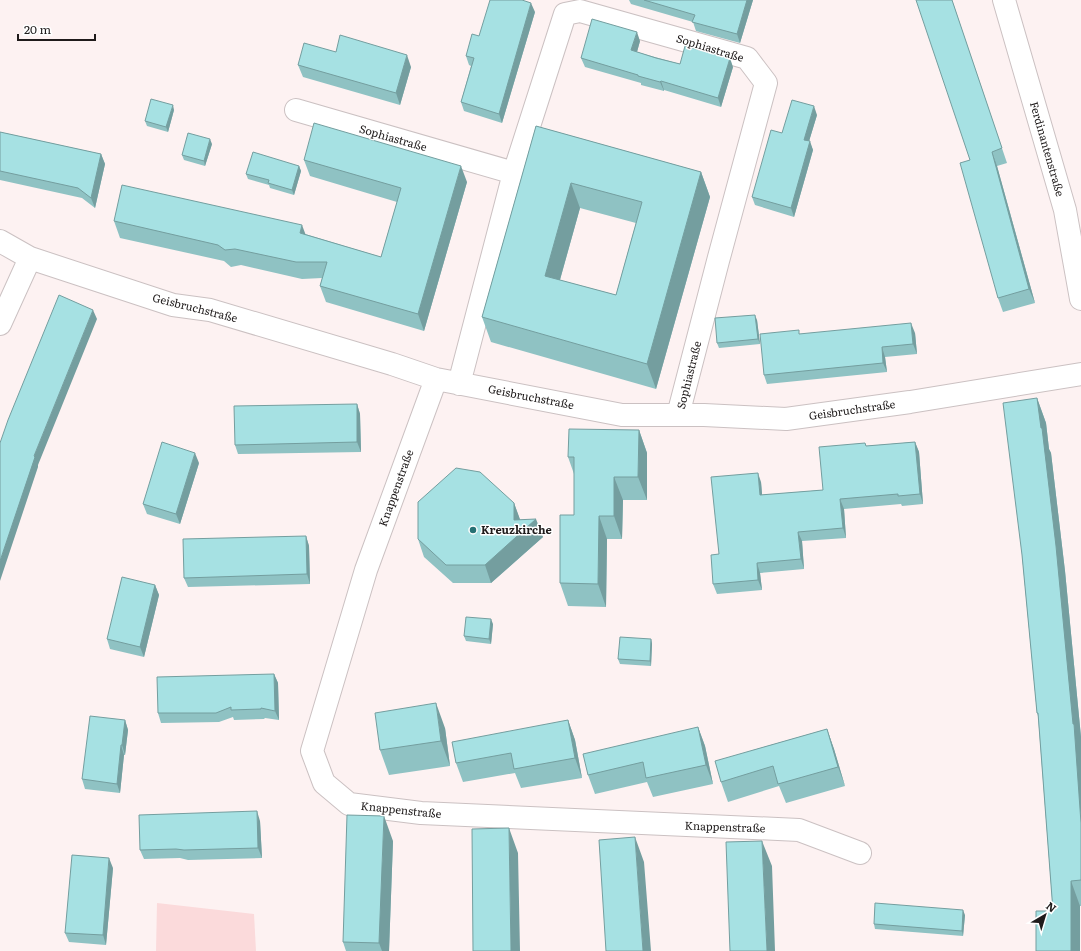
<svg xmlns="http://www.w3.org/2000/svg" width="1081" height="951" font-family="Literata,serif">
  <style>
    .green { fill: #fbdadb }
    .lines { fill: none; stroke-linecap: round; stroke-linejoin: round }
    .minor-casing { stroke: #cbc1c2; stroke-width: 24 }
    .minor { stroke: #fff; stroke-width: 22 }
    .wall { fill: #8fc2c3; fill-rule: evenodd }
    .shaded-wall { fill: #749e9f }
    .building { fill: #a6e1e3; stroke: #749e9f; fill-rule: evenodd }
    .poi-dot { fill: #267174; stroke: #fff; stroke-width: 1.5 }
    .labels { text-anchor: middle; stroke-width: 3; stroke-linejoin: round; paint-order: stroke }
    .street-label { font-size: 11px; fill: #1f1b1b; stroke: #fff }
    .poi-label { font-size: 11px; font-weight: bold; fill: #1f1b1b; stroke: #fff; text-anchor: start }
  </style>
  <rect width="100%" height="100%" fill="#fdf2f2"/>
  <path class="green" d="M157,903L254,914L256,951H156Z"/>
  <g class="lines">
    <defs>
      <path id="minor" d="M1004,0L1065,210L1081,299
        M296,110L514,173
        M0,241L30,258L173,305L210,310L392,364L436,379L622,415H704L786,419L910,402L1081,374
        M0,324L30,258
        M436,379L366,570L312,751L324,783L349,804L421,813L799,830L860,853
        M459,384L514,173L565,14L580,11L747,58L766,83L718,261L678,415"/>
    </defs>
    <use href="#minor" class="minor-casing"/>
    <use href="#minor" class="minor"/>
  </g>
  <path class="wall" d="M629,0H753L740,43L696,31L693,22L631,4Z
    M952,0L1007,163L997,166L1035,303L1003,312L998,298L970,160Z
    M535,12L502,123L464,111L461,102L471,66L469,65L466,56L479,36Z
    M640,41L637,52L680,64L733,67L721,107L664,90V91L641,85V83L585,67L581,58Z
    M336,52L411,67L400,105L303,77L298,65Z
    M174,110L168,132L147,126L145,121Z
    M817,115L809,141L813,150L794,217L755,205L752,197L782,133Z
    M536,126L701,172L710,197L656,389L491,342L482,317ZM580,208L636,223L616,295L560,280Z
    M0,132L101,154L105,164L95,208L82,198L0,180Z
    M212,144L205,166L184,160L182,155Z
    M304,160L467,182L424,331L326,302L320,286L322,278L302,279L241,265L231,267L224,261L120,238L114,221L305,234L381,257L397,202L310,176Z
    M299,166L301,171L294,195L270,188L269,185L248,179L246,174Z
    M757,320L760,344L719,348L717,343Z
    M915,333L917,354L885,357L887,372L767,384L764,375L800,334Z
    M1037,398L1046,423L1049,449L1051,453L1065,571L1081,737V906H1080V951H1036L1053,911L1038,716L1037,713L1022,555Z
    M357,404L360,414L361,452L238,454L235,445Z
    M639,430L647,453V500H623L622,539H607L606,607L568,606L560,583L574,515V474L568,457Z
    M915,442L919,452L923,504L902,506L901,504L844,509L846,538L802,541L804,569L760,573L762,590L717,594L713,584L719,554L761,482L762,495L823,490L865,443L866,446Z
    M199,463L180,524L147,514L143,504Z
    M514,503L520,520L543,537L491,583H453L424,557L418,539Z
    M306,536L309,546L310,584L188,587L184,578Z
    M155,585L159,595L144,657L110,649L107,639Z
    M493,624L491,644L466,641L464,636Z
    M651,639L652,644L651,666L620,664L618,659Z
    M274,674L278,683L279,720L265,718L264,719L234,720L233,717L219,722L161,723L158,713Z
    M125,720L128,730L125,755H124L120,793L85,789L82,779Z
    M568,720L575,740L582,778L521,788L515,773L463,782L456,763Z
    M698,727L705,746L713,784L653,797L647,782L595,794L588,775Z
    M445,728L450,766L389,775L380,750Z
    M827,729L834,749L845,786L786,803L779,786L728,802L721,782L753,750Z
    M260,821L262,858L188,860L180,858L144,859L140,850Z
    M393,841L389,951H346L343,942Z
    M113,868L106,945L69,942L65,933Z
    M965,915L963,936L875,929L874,924Z"/>
  <path class="shaded-wall" d="M747,0H753L740,43L737,34Z
    M531,3L535,12L502,123L499,114Z
    M637,32L640,41L635,59L631,50Z
    M407,55L411,67L400,105L396,93Z
    M730,58L733,67L721,107L718,98Z
    M661,81L664,90V91L660,82Z
    M173,105L174,110L168,132L166,127Z
    M814,106L817,115L807,148L804,140Z
    M210,139L212,144L205,166L204,161Z
    M810,141L813,150L794,217L791,208Z
    M992,152L997,166L1035,303L1029,289Z
    M101,154L105,164L95,208L91,198Z
    M299,166L301,171L294,195L292,190Z
    M461,166L467,182L424,331L418,314Z
    M701,172L710,197L656,389L647,364Z
    M571,183L580,208L554,301L545,276Z
    M302,225L308,241L300,233Z
    M93,310L97,319L38,465V467L0,581V561L34,456Z
    M755,315L757,320L760,344L758,339Z
    M911,323L915,333L917,354L913,344Z
    M882,347L885,357L887,372L883,363Z
    M1037,398L1046,423L1049,449L1051,453L1065,571L1081,737V823L1073,724Z
    M357,404L360,414L361,452L357,442Z
    M639,430L647,453V500L638,477Z
    M915,442L919,452L923,504L920,494Z
    M195,453L199,463L180,524L176,514Z
    M758,473L761,482L763,505L760,495Z
    M614,477L623,500L622,539L614,516Z
    M840,499L844,509L846,538L843,528Z
    M514,503L521,522L536,519L543,537L491,583L485,565L514,520Z
    M599,516L607,539L606,607L598,584Z
    M798,532L802,541L804,569L801,559Z
    M306,536L309,546L310,584L307,574Z
    M757,563L760,573L762,590L758,580Z
    M155,585L159,595L144,657L140,647Z
    M491,619L493,624L491,644L489,639Z
    M651,639L652,644L651,666L650,661Z
    M274,674L278,683L279,720L275,711Z
    M436,703L445,728L450,766L441,741Z
    M125,720L128,730L125,755L122,745Z
    M568,720L575,740L582,778L575,758Z
    M698,727L705,746L713,784L706,765Z
    M827,729L834,749L845,786L838,767Z
    M121,745L124,755L120,793L117,784Z
    M257,811L260,821L262,858L258,848Z
    M384,816L393,841L389,951H382L379,943Z
    M509,828L518,853L520,951H511Z
    M635,837L644,862L651,951H643Z
    M762,841L772,866L775,951H767Z
    M109,858L113,868L106,945L103,935Z
    M1071,881L1080,906V951H1071Z
    M963,910L965,915L963,936L962,931Z"/>
  <path class="building" d="M490,0H522L531,3L499,114L461,102L474,58L466,56L472,34L479,36Z
    M644,0H747L737,34L692,22L695,15Z
    M916,0H952L1002,148L992,152L1029,289L998,298L960,163L970,160Z
    M592,19L637,32L631,50L656,58L680,64L685,46L730,58L718,98L661,81L660,82L638,76V75L581,58Z
    M340,35L407,55L396,93L298,65L304,43L336,52Z
    M151,99L173,105L166,127L145,121Z
    M792,100L814,106L804,140L810,141L791,208L752,197L771,130L782,133Z
    M314,123L461,166L418,314L320,286L327,262H296L235,249L225,250L218,245L114,221L122,185L302,225L300,233L381,257L401,188L304,160Z
    M536,126L701,172L647,364L482,317ZM571,183L642,202L616,295L545,276Z
    M0,132L101,154L91,198L78,188L0,171Z
    M188,133L210,139L204,161L182,155Z
    M253,152L299,166L292,190L268,183L269,180L246,174Z
    M59,295L93,310L34,456L35,457L0,561V443L8,420Z
    M755,315L758,339L717,343L715,318Z
    M911,323L913,344L882,347L883,363L764,375L760,334L799,330V334Z
    M1037,398L1041,428H1042L1056,546L1073,724H1074L1081,823V880L1071,881V951H1036V911H1053L1038,713H1037L1022,555L1003,403Z
    M357,404V442L235,445L234,406Z
    M569,429L639,430L638,477H614V516H599L598,584L560,583V515H574V457H568Z
    M162,442L195,453L176,514L143,504Z
    M915,442L920,494L898,496V494L840,499L843,528L798,532L801,559L757,563L758,580L713,584L711,555L719,554L711,477L758,473L760,495L823,490L819,447L865,443L866,446Z
    M456,468L480,472L514,503V520L536,519L485,565H446L418,539V502Z
    M306,536L307,574L184,578L183,539Z
    M122,577L155,585L140,647L107,639Z
    M466,617L491,619L489,639L464,636Z
    M620,637L651,639L650,661L618,659Z
    M274,674L275,711L261,708V709L231,710V707L216,713H158L157,677Z
    M436,703L441,741L380,750L375,713Z
    M90,716L125,720L122,745H121L117,784L82,779Z
    M568,720L575,758L514,769L511,753L456,763L452,742Z
    M698,727L706,765L646,778L643,762L588,775L583,754Z
    M827,729L838,767L778,784L773,766L721,782L715,761Z
    M257,811L258,848L184,850L176,849L140,850L139,815Z
    M347,815L384,816L379,943L343,942Z
    M509,828L511,951H473L472,829Z
    M635,837L643,951H606L599,840Z
    M762,841L767,951H730L726,842Z
    M72,855L109,858L103,935L65,933Z
    M875,903L963,910L962,931L874,924Z"/>
  <circle class="poi-dot" cx="473" cy="530" r="4"/>
  <g class="labels">
    <g class="street-label">
      <text transform="translate(710 48) rotate(17)" y="4">Sophiastraße</text>
      <text transform="translate(393 138) rotate(16)" y="4">Sophiastraße</text>
      <text transform="translate(1047 149) rotate(74)" y="4">Ferdinantenstraße</text>
      <text transform="translate(195 308) rotate(14)" y="4">Geisbruchstraße</text>
      <text transform="translate(689 375) rotate(-76)" y="4">Sophiastraße</text>
      <text transform="translate(531 397) rotate(11)" y="4">Geisbruchstraße</text>
      <text transform="translate(852 410) rotate(-8)" y="4">Geisbruchstraße</text>
      <text transform="translate(396 488) rotate(-70)" y="4">Knappenstraße</text>
      <text transform="translate(401 810) rotate(6)" y="4">Knappenstraße</text>
      <text transform="translate(725 827) rotate(2)" y="4">Knappenstraße</text>
    </g>
    <g class="poi-label">
      <text x="481" y="534">Kreuzkirche</text>
    </g>
  </g>
  <g transform="translate(1045 915) rotate(38)" stroke="#ffffff" stroke-width="3" paint-order="stroke">
  <path d="M0-3L7 15L0 10L-7 15Z" fill="#1f1b1b"/>
  <text y="-6" font-size="11" font-weight="bold" text-anchor="middle" fill="#1f1b1b">N</text>
  </g>
  <path d="M18 34v6h77v-6" fill="none" stroke="#1f1b1b" stroke-width="2"/>
  <text x="24" y="34" font-size="12" fill="#1f1b1b" stroke="#ffffff" stroke-width="3" paint-order="stroke">20 m</text>
</svg>
